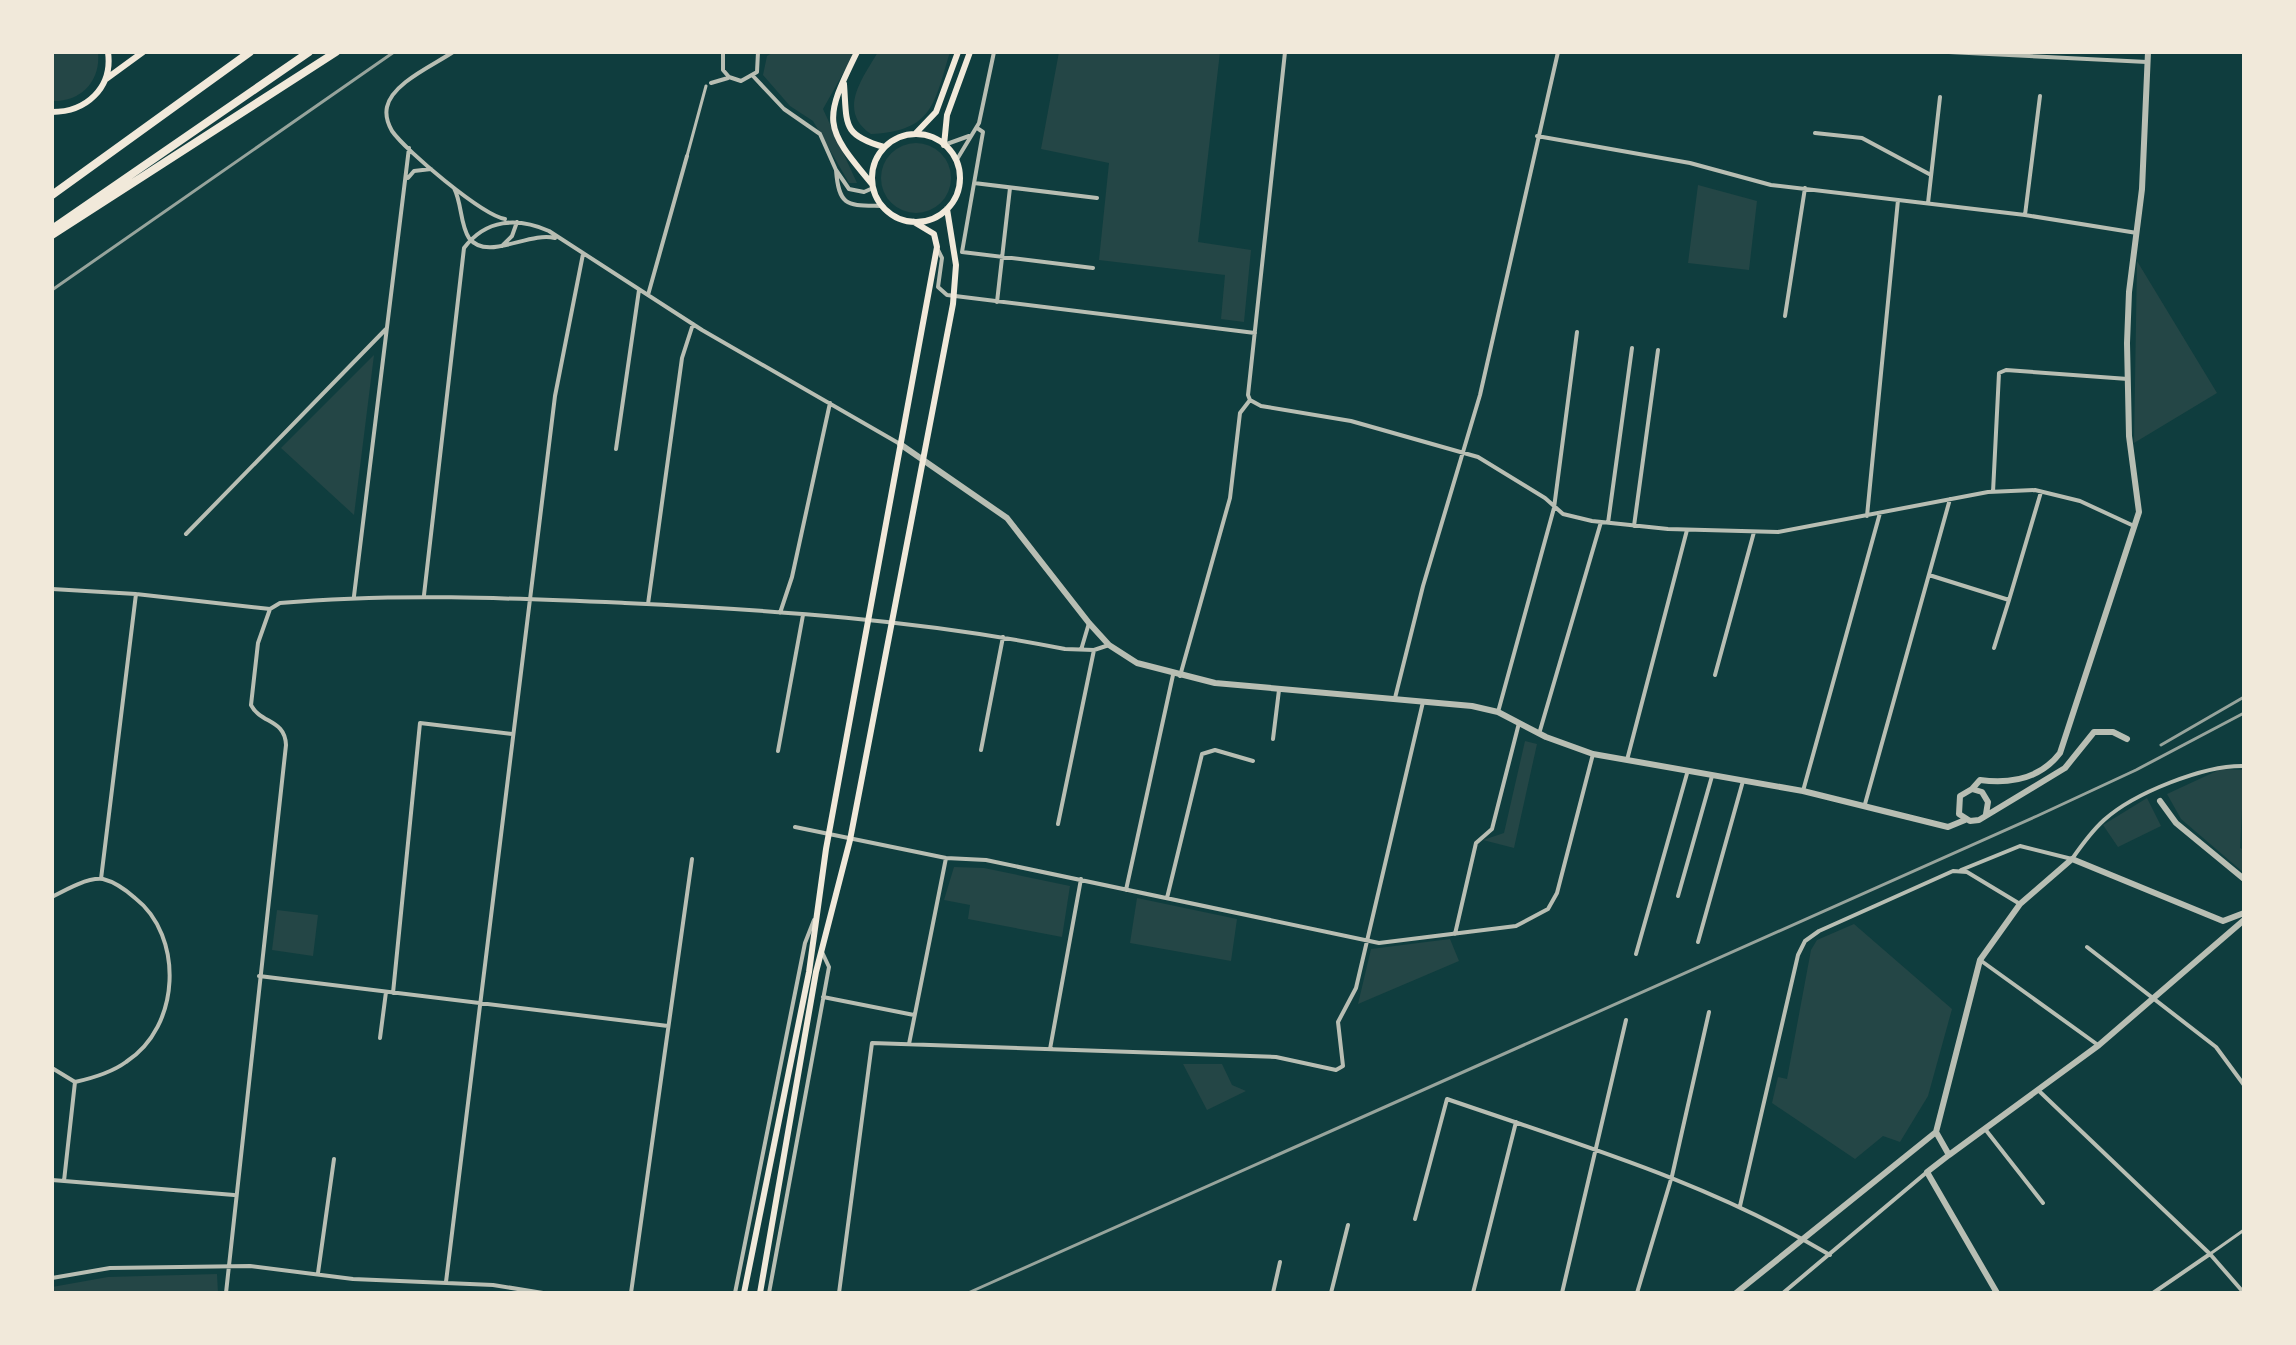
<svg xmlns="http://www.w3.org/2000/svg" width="2296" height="1345" font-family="Mulish,sans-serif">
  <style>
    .green { fill: #244646 }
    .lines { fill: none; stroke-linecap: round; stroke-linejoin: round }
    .pedestrian { stroke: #b8beb3; stroke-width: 3 }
    .minor { stroke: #b8beb3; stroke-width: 4 }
    .tertiary { stroke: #b8beb3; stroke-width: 6 }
    .secondary { stroke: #f1e9da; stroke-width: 6 }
    .motorway { stroke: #f1e9da; stroke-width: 8 }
    .rail { stroke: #97a49c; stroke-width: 3 }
  </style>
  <rect width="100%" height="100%" fill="#0f3d3e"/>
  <path class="green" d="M52,52H98C101,81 81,102 52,101Z
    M774,52H855L823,109L857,183H849L813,121L790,106L763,75L767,56Z
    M878,52H950C934,103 934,131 871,134C837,111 862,79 878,52Z
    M1059,52H1220L1198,242L1251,250L1244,322L1221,319L1225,275L1099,260L1109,163L1041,149Z
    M881 178a35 35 0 1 1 70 0a35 35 0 1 1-70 0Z
    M1698,185L1757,201L1749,270L1688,263Z
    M2137,261L2217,393L2134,443Z
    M374,355L354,515L281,448Z
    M1525,741L1537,744L1514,848L1483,840L1504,833Z
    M2221,769L2244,770L2240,848L2244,850V873L2181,819L2167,794Z
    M2147,798L2161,826L2118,847L2103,825Z
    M954,867L984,868L1070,886L1062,937L968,919L970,905L944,900Z
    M1137,898L1237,919L1231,961L1130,943Z
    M277,910L318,915L313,956L272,950Z
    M1854,924L1952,1009L1928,1096L1900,1142L1883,1136L1855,1159L1772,1103L1778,1077L1787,1079L1811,950L1817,940Z
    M1450,939L1459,961L1358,1004L1371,949Z
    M1183,1064H1222L1232,1085L1246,1091L1207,1110Z
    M217,1274L218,1293H52V1287L108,1277Z"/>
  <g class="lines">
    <path class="pedestrian" d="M687,156L706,86
      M2210,1254L2244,1230"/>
    <path class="minor" d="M453,52C434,65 392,83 387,107C385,116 388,124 392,131C406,151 482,215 505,219
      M723,52V70L729,77L741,81L757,72L758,52
      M1949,52L2147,62
      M753,76L784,109L820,134L836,170
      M711,83L728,78
      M977,128L983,132L962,252L1093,268
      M1815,133L1862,138L1931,175
      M1537,136L1690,163L1771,185L2025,215L2137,233
      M944,145L969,136
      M956,161L979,123L994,52
      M408,178L414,171L431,169
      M974,183L1097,198
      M454,188C462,203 460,225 469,238C487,262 529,231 555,238
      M873,188L864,192L849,189L836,170C839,208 848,205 882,206
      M1928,203L1940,97
      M2025,215L2040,96
      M502,246L512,236L517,222
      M938,250L942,258L938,287L947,295L1255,333
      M648,295L687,156
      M997,302L1010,188
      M1785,316L1805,188
      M1250,400L1261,406L1351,421L1478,457L1545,498L1563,514L1592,521L1668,529L1778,532L1988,492L2035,490L2080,501L2134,526
      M616,449L639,290
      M1993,492L1999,373L2006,370L2128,379
      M1867,516L1898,200
      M1608,523L1632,348
      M1634,526L1658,350
      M186,534L386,329
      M1929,575L2009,600L1994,648
      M52,589L136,594L270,609L280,603C396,593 509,598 625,603C773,610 920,620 1065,649L1094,650L1109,645
      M424,595L464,248C486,219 517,217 549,231L702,330L900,444
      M354,596L409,148
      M2009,600L2041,492
      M648,604L682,358L693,324
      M780,613L792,577L830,403
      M1081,650L1089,623
      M1715,675L1754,532
      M1180,676L1230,498L1240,413L1250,400L1248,395L1285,52
      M1395,698L1423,586L1480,395L1558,52
      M1498,712L1554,508L1577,332
      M1539,734L1601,522
      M1273,739L1279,690
      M981,750L1003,637
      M778,751L803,615
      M1627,760L1687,530
      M1803,791L1880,513
      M1865,804L1950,499
      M1058,824L1094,650
      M795,827L946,858L986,860L1379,943L1516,926L1548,909L1557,893L1593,754
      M1961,870L2020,846L2072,859C2081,846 2092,831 2104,820C2134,793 2204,765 2244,766
      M101,879L136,594
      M1126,890L1173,675
      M1678,896L1712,776
      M52,897C65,890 88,877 103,879C115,882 126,890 135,898C184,936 181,1027 126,1062C111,1073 93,1078 75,1082L52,1068
      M1167,898L1202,754L1215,750L1253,761
      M1455,934L1476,843L1492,829L1519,723
      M1698,942L1743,781
      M2087,947L2216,1047L2244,1085
      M1636,954L1688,770
      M1980,960L2098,1045
      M259,976L668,1026
      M393,993L420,723L512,734
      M823,997L914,1015
      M380,1038L386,992
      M909,1044L946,858
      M1050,1049L1081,879
      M2038,1090L2210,1254L2244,1293
      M1985,1129L2043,1203
      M52,1180L234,1195
      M64,1181L75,1082
      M1740,1206L1798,955L1805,941L1819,931L1953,871L1967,872L2020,904
      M1415,1219L1447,1099C1580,1145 1708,1182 1830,1255
      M318,1273L334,1159
      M52,1278L110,1268L250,1266L353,1279L493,1285L543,1293
      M446,1282L555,396L583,254
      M226,1293L286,745C285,719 261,724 251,705L258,643L270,609
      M631,1293L692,859
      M735,1293L805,943L814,920
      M769,1293L829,967L822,952
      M839,1293L872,1043L1276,1057L1336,1070L1343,1066L1338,1022L1356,988L1423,702
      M1273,1293L1280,1262
      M1331,1293L1348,1225
      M1473,1293L1516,1122
      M1562,1293L1626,1020
      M1637,1293L1672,1176L1709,1012
      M1783,1293L1927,1172
      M2153,1293L2210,1254"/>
    <path class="tertiary" d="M900,444L1007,518L1089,623L1109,645L1137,663L1215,683L1472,706L1498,712L1546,737L1593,754L1803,791L1948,827L1965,820
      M1972,789L1980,780C2010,784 2040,779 2060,753L2139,512L2129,436L2127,343L2129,292L2142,189L2148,52
      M2160,801L2176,823L2244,879
      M1986,814L1988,802L1982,792L1972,789L1960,796L1959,814L1970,821L1979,820L2065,768L2094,732H2113L2127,739
      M1936,1132L1949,1155L1927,1172L1997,1293
      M1949,1155L2099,1045L2244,920
      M1736,1293L1936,1132L1980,960L2020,904L2072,859L2223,921L2244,913"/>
    <path class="secondary" d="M857,52C823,121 823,126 872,184
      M106,79L143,52
      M844,84C847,125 842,135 884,147
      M52,112C86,112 113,88 108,52
      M915,134L936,112L958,52
      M872 178a44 44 0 1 1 88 0a44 44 0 1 1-88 0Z
      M944,145L947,115L970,52
      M744,1293L809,972L826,849L937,247L934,234L914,222
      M760,1293L816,972L850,840L953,304L956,265L947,209"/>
    <path class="motorway" d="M52,195L250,52
      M52,229L309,52
      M52,235L336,52"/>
    <path class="rail" d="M52,290L394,52
      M2161,745L2244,697
      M968,1293L2037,816L2136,770L2244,713"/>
  </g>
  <rect width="2296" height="1345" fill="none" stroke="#f1e9da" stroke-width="108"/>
</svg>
